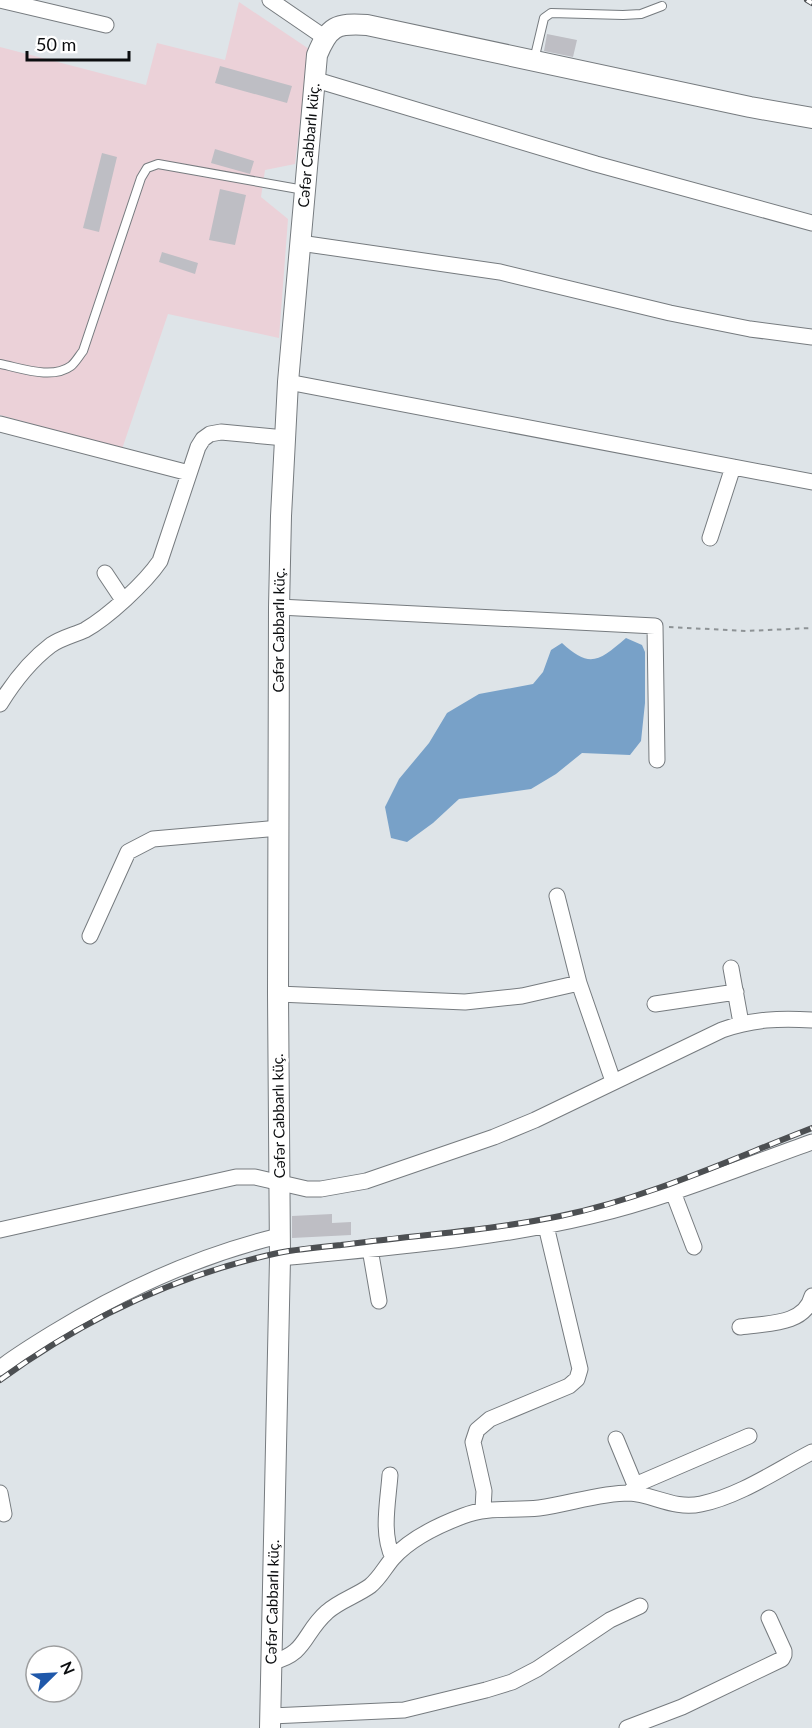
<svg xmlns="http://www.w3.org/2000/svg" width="812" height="1728" font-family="Lato,sans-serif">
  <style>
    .industrial { fill: #ebd1d8 }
    .water { fill: #78a1c8 }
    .building { fill: #bebec4 }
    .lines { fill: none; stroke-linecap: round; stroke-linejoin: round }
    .service-casing { stroke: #767b7f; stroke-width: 10 }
    .minor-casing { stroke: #767b7f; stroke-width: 17 }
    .tertiary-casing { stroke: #767b7f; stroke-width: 22 }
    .path { stroke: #8e9396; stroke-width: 2; stroke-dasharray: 4.5 4.5; stroke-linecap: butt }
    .service { stroke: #fff; stroke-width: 8 }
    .minor { stroke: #fff; stroke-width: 15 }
    .tertiary { stroke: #fff; stroke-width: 20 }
    .rail-casing { stroke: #4c4f52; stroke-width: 6 }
    .rail { stroke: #fff; stroke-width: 4; stroke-dasharray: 11; stroke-linecap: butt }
    .labels { text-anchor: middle; stroke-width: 6; stroke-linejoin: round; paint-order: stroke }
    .street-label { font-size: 15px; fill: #0b0d0f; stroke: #fff }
  </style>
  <rect width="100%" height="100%" fill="#dee4e8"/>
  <path class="industrial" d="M239,2L309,49L295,164L265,170L261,197L288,219L279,338L168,314L122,449L0,415V47L146,85L157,43L225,60Z"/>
  <path class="water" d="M626,638L642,645L645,652V703L641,741L630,755L582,753L556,774L531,789L459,799L433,823L407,842L391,838L385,807L399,779L429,743L447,713L479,694L533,684L543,672L551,650L562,643C590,669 599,661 626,638Z"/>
  <path class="building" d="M547,34L577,40L573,57L544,51Z
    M220,66L292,86L287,103L215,83Z
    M215,149L254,161L250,174L211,163Z
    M102,153L117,157L99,232L83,228Z
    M220,189L246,195L235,245L209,240Z
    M162,252L198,263L195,274L159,262Z
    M332,1214V1223L351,1222V1235L292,1238V1216Z"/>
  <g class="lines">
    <defs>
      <path id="service" d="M534,60L544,18L551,13L623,15L641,14L662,6
        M0,364C21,368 52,380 71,366C75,363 79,356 83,351L141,178L147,168L158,164L304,190"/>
      <path id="minor" d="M0,0L106,25
        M270,0L324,37
        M313,79L596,164L812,223
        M300,243L500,272L670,313L750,329L812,337
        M288,382L812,482
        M0,424L189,473
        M710,538L733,467
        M105,573L123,600
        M279,607L655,626L657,760
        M0,704C13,683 31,660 51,645C61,638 74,635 85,630C108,617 145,583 160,561L198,447L203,439L210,434L221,432L285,438
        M557,896L579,983L613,1081
        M90,936L128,852L153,839L279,828
        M731,968L741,1023
        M278,994L465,1002L522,996L579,983
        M655,1004L736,992
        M673,1192L694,1247
        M0,1230L236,1177H255L307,1189H321L366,1181L494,1137L535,1120L722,1030C752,1019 780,1018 812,1020
        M370,1249L379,1301
        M280,1258C383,1248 490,1240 591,1216C667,1198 739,1168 812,1142
        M740,1327C764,1323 805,1326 812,1296
        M0,1368C17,1355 35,1344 53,1333C123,1290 200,1255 279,1236
        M616,1439L635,1485
        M390,1475C388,1503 381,1533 393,1558
        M0,1493L4,1514
        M630,1493L635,1485L749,1436
        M483,1509L484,1491L473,1442L477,1430L490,1419L569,1386L577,1379L580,1369L546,1226
        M272,1662C307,1654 303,1633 327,1612C339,1601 356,1596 370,1586C380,1578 385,1567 393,1558C410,1539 439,1525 463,1516C488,1506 513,1511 539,1508C569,1504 600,1493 629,1493C653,1494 674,1510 701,1504C740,1496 777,1470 812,1452
        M271,1716L404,1710L486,1690L512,1682L537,1669L610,1620L640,1606
        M627,1728L682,1707L782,1659L784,1655V1651L769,1618"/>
      <g id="tertiary">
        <path id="s1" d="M270,1728L280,1258L278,994L279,607L281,516L288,382L317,55C329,26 336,23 367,25L750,107L812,118"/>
      </g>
    </defs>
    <use href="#service" class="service-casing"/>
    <use href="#minor" class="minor-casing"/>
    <use href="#tertiary" class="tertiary-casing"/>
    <path class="path" d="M669,627L746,631L812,628"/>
    <use href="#service" class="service"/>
    <use href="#minor" class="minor"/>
    <use href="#tertiary" class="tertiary"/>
    <defs>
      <path id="rail" d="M807,0L812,3
        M0,1380C84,1319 176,1275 278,1253C298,1249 320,1247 341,1245C414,1235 488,1231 560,1216C648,1198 729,1160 812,1128"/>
    </defs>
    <use href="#rail" class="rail-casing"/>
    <use href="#rail" class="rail"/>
  </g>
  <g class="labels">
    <g class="street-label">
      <text dy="5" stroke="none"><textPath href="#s1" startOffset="1584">Cəfər Cabbarlı küç.</textPath></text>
      <text dy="5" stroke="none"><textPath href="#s1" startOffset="1098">Cəfər Cabbarlı küç.</textPath></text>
      <text transform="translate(279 1116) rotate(-91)" y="5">Cəfər Cabbarlı küç.</text>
      <text dy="5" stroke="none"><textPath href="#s1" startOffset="126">Cəfər Cabbarlı küç.</textPath></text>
    </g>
  </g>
  <g transform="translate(54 1674) rotate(66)"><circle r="28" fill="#ffffff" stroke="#9d9e9f" stroke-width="1.5"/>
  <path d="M0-4.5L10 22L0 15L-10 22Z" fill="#1f58aa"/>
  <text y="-9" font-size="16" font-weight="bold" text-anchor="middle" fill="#0b0d0f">N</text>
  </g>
  <path d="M27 51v9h102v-9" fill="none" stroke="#0b0d0f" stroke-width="3"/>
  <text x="36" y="51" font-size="18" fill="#0b0d0f" stroke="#ffffff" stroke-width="4.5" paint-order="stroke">50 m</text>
</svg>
